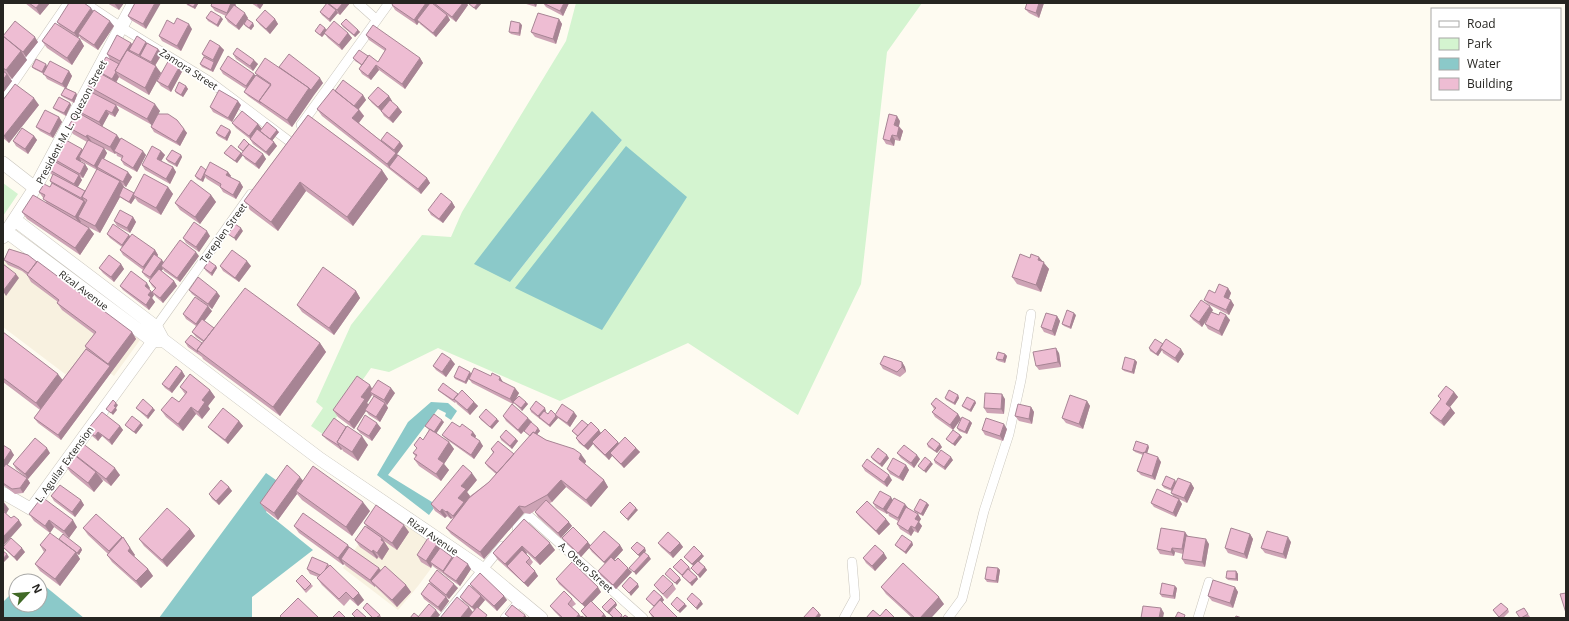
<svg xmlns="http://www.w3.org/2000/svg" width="1569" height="621" font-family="'Open Sans',sans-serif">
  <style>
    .built { fill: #f8f1e0 }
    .green { fill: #d4f4d0; fill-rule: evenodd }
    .water { fill: #8bc9c9 }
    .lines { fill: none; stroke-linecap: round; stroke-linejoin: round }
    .minor-casing { stroke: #cac6bd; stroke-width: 10 }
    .tertiary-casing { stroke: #cac6bd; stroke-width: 13 }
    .secondary-casing { stroke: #cac6bd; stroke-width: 14 }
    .minor { stroke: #fff; stroke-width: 9 }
    .tertiary { stroke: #fff; stroke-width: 12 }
    .secondary { stroke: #fff; stroke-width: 13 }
    .wall { fill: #cda3b5; fill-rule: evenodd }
    .shaded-wall { fill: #a78494 }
    .building { fill: #eebdd3; stroke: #a78494 }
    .labels { text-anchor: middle; stroke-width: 3.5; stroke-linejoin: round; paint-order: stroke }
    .street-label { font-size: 10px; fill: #262521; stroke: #fff }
  </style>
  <rect width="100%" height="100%" fill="#fefbf1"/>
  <path class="built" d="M15,250L29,256L140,340L114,376L86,355L69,377L3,327V260L5,257Z
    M381,509L444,551L418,586L398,610L343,568Z"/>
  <path class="green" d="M576,3H922L887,52L861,284L798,415L688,343L560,401L438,348L389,372L371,368L324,435L311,426L323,408L316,402L351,325L422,235L451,237L462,212L566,41ZM592,112L622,140L510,282Z
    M3,183L18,194L3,216Z"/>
  <path class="water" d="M592,111L622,140L510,282L474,264Z
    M626,146L687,197L602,330L515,288Z
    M431,402L448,403L457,411L451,420L445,416L446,413L438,409L388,475L432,502L434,508L429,515L377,475L408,422Z
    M266,473L283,485L266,512L313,550L252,597V618H159Z
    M40,582L84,618H3V602L16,589V605H40Z"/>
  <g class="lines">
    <defs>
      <path id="minor" d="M85,3L121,27L209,81L289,141
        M358,3L377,20
        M3,98L68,3
        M301,125L389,3
        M156,327L251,194
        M517,528L529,516L643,618
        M443,618L502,546
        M505,618L521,600
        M844,618L855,598L852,562
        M948,618L962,599L984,511L1009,434L1021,380L1031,314
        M1198,618L1209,582"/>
      <path id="tertiary" d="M3,493L31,509L153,341L155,333"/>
      <path id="secondary" d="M3,163L35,188
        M15,220L156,327L163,340L320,459L482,569L541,618
        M7,232L153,341L163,340
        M3,237L35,188L134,3"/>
    </defs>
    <use href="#minor" class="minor-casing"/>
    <use href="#tertiary" class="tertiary-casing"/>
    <use href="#secondary" class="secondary-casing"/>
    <use href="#minor" class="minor"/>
    <use href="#tertiary" class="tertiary"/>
    <use href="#secondary" class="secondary"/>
  </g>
  <path class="wall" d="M25,3H50L40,15Z
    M107,3H124L119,10Z
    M135,3L146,29L131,20L128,16Z
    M186,3H197L198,4L195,9L187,5Z
    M212,3H234L236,5L235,6L248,18L247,19L253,23L254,26L251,30L245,26L244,24L239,30L228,22L225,17L226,16L215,11L211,6Z
    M251,3H264L260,9Z
    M326,3H350L340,15L337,13L330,22L322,15L320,12L327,4Z
    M393,3H466L468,5L456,22L448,16L450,20L436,37L420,24L419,22L417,25L395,10L392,5Z
    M523,3H537L536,7Z
    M543,3H569L563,16L546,7Z
    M1027,3H1044L1039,18L1029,13L1025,9Z
    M93,11L114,26L98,50L81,39L79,36L78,38L60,26L57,22Z
    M206,18L223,19L218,27L208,21Z
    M275,19L278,24L270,34L260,25L256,20Z
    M559,19L562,24L556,44L535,37L531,32Z
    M174,24L192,29L181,51L162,41L159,36Z
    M341,24L358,30L360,32L355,37L343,27Z
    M522,25L520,36L511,34L509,32Z
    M327,30L348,33L352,38L342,50L328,38L325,34L322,37L317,33L315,31Z
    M366,35L420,58L423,63L405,89L379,70L371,80L362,74L359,69L361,65L355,61L353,58L368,56L378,62L385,51L369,40Z
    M3,36L38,42L26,57L24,55L27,60L12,79L9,76L12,81L3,93Z
    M80,39L84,46L72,65L47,48L42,41Z
    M146,42L147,43L158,49L162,54L155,66L161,73L149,95L120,78L119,77L116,83L160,111L158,114L177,120L187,133L180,146L154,132L151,127L152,125L116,105L119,110L115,117L109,114L102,126L120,139L146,155L137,172L124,165L121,160L122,158L117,156L116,153L115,154L92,142L104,148L107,153L104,159L132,177L126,187L121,184L124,188L134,193L168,187L173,194L161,215L138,202L135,198L131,204L121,198L120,197L100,233L86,226L89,228L94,234L80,255L27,219L22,212L46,202L39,192L50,187L52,184L50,181L53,175L51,174L48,169L56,162L54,159L82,149L83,150L87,142L73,134L68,127L80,114L78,111L93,93L88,86L100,74L98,71L110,59L107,54L131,43L132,44ZM81,161L97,170L85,191L78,187L82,180L80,177L83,178L88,169L85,164L81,162Z
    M220,46L224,50L213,72L202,67L200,64L204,57L202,54Z
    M233,54L258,64L253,71L236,59Z
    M46,64L47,67L69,71L72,76L66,88L76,93L77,95L74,103L63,97L61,95L65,88L47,79L44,74L34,69L32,67Z
    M279,67L323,83L314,95L292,127L248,96L244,92L246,89L223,74L220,69L256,75H257L255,73Z
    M184,68L171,92L161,86L157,81Z
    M186,86L188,89L183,97L176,93L175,91Z
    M335,91L363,95L366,100L359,109L364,116L359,123L381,141L400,142L403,146L397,154L398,155L427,178L430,183L421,194L322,116L317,109Z
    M389,96L392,101H391L398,107L402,112L393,123L384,116L381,111L372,103L368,98Z
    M3,100L39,105L9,143L3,138Z
    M70,103L71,105L66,116L55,110L53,108Z
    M241,105L232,122L213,112L210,107Z
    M308,115L382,170L388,179L353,226L306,191L278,231L250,210L244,201Z
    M59,117L62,122L53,138L40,131L36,127Z
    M900,121L899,126L903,131L900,141L895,140L894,146L886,144L883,139Z
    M232,123L258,124L262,129L260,131L279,132L272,140L277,146L269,156L253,144L250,139L236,128Z
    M230,130L231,132L227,141L218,136L216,133Z
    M34,136L37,140L28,154L16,146L13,141Z
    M238,147L263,154L266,159L259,169L245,159L243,155L237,163L226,155L224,153H242L243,152Z
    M161,151L165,155L161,161L173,167L176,172L170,184L145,170L142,165Z
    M181,155L182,157L177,167L168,162L166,159Z
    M206,170L228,172L231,176L230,177L240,182L243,187L236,199L223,192L220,187L207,179L205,177L203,182L197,179L195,176Z
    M211,195L216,202L200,224L180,210L175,203Z
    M452,202L455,207L443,223L431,215L428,210Z
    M133,217L136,222L130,233L117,226L114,221Z
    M107,234L129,235L130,236L155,250L158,255L157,257L164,262L199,256L180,282L164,271L163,269L161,271L174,281L177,286L163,303L156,297L152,292L155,289L152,286L149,281L150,280L145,276L142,272L143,270L123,255L120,250L122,247L110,238Z
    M210,236L199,252L186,243L183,238Z
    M9,249L132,332L136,339L61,440L38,423L34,418L40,410L3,382V332L62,380L86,349L85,346L94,334L62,310L57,303L58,302L31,282L27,275L22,271L8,265L4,260Z
    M1043,262L1049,269L1041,292L1017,284L1012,277Z
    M121,264L124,269L114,282L103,273L99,268Z
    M216,266L217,268L212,276L206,271L204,268Z
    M220,266H251L239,282L223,271Z
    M120,286L150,288L149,289L151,291L154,295L152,298L155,302L149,310L123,290Z
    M1228,288L1231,293L1229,299L1234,305L1229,315L1208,304L1204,300L1215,293Z
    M189,290L220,296L212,309L192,294Z
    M356,291L360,298L334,335L302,312L297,305Z
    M1213,310L1212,312L1230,320L1222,336L1208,329L1205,324L1207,319L1202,327L1193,320L1190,316Z
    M212,311L204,321L214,328L320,343L326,352L280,416L203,359L202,357L188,347L185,342L202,343L203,342L196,337L192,332L196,326L186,319L183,314Z
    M1076,315L1071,329L1064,326L1062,324Z
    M1057,316L1060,321L1055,336L1044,332L1041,327Z
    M1163,344L1184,354L1178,363L1163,353L1162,350L1158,356L1150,351L1149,348Z
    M1059,353L1061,367L1039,370L1036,366Z
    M1005,354L1007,356L1005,363L998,361L996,359Z
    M1135,360L1137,362L1134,374L1124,371L1122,369Z
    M902,362L905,367L906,372L900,377L883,369L880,364Z
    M455,364L446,377L436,370L433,366Z
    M182,371L185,376L172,393L165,388L162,384Z
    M470,372L471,374L503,382L519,393L515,401L526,402L528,404L522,411L514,403L513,404L472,383L469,379L466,384L455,379L454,377Z
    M180,387L210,390L215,397L208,406L210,409L202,419L196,414L183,431L166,417L161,410L179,402L185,394Z
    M372,389L395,393L387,405L386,404L388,408L380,422L369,415L366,411L354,429L338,417L333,410ZM372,395L374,397L369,405L367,403Z
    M438,390L458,394L474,402L478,406L470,415L457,404L456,402L455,403L440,392Z
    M1454,392L1458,397L1450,407L1455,413L1444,426L1434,418L1430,413L1441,400L1438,396Z
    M958,395L959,398L955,405L946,400L945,398Z
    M1005,399L1004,414L987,413L984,408Z
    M975,401L976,403L971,412L964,408L962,406Z
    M1087,401L1090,406L1083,429L1066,423L1062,418Z
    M931,404L958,414L961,419L970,421L972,423L967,434L959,431L957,428L961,419L953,430L935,417L932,412L934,409Z
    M1031,407L1034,412L1032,424L1019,421L1015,416Z
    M136,408L155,410L148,419L138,410Z
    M530,409L546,411L545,412L548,414L577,416L570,427L558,418L550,427L531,412Z
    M503,416L531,423L538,428L540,431L537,434L546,440L586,461L585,464L604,480L608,487L591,507L566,487L552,502L550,503L572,526L561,538L538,517L535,512L536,510L530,514L524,513L484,559L451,534L446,528L453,518H452L451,519L447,516L445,518L435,511L431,504L477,480L467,492L470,496L489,482L496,474L488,467L485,463L493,453L491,449L514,454L530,436L524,431L521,434L506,421Z
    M479,417L499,421L492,429L481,420Z
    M239,421L243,426L228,444L212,431L208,427Z
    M444,422L436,433L449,442L454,449L444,464L449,470L441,481L419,466L414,459L416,457L413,453L417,449L414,445L423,440L429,430L425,426Z
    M125,425H143L136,434L127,427Z
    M588,425L599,430L601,433L619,443L636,448L640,452L624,468L612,456L609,460L595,447L593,444L588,450L579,443L576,438L577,436L572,431Z
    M120,426L123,430L112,445L102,436L98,441L91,435L87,430Z
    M346,427L368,445L358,461L343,451L342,449L341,450L326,439L322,435Z
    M460,427L473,432L476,436L475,438L483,446L474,459L446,439L442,435Z
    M381,428L372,441L360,433L357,429Z
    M1007,429L1003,441L985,435L982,430Z
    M960,435L962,437L955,446L948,441L946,439Z
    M500,437L516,439L518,441L512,449L501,440Z
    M927,444L942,447L937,453L928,447Z
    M3,445L14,455L7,465L27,478L30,483L23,493L15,494L3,485Z
    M1149,447L1147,454L1161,462L1155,480L1141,475L1137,471L1143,455L1135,452L1133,450Z
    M50,453L28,479L16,469L13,464Z
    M897,453L920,459L914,468L901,458Z
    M74,454L120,475L111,486L99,477L103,481L94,492L71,473L64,464L76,456Z
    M871,457L889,458L882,467L873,460Z
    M934,460H953L945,470L935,463Z
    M906,465L909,470L903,481L890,474L887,469Z
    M862,466L892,480L887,487L865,471Z
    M303,481L370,511L352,536L302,500L297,494L278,520L265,510L260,503Z
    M1176,482L1191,483L1194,488L1187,503L1179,499L1182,504L1176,517L1154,507L1151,503L1174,497L1171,493L1172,491L1164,488L1162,485Z
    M229,487L232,491L219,505L212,499L209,494Z
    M51,496L81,500L84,505L75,517L54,501Z
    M893,500L918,514L921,519L919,522L922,526L918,533L914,531L911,536L900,529L897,524L898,521L889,516L888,513L887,514L876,508L873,503Z
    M927,503L929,505L923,516L915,512L914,510Z
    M856,512L890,524L879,535L860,517Z
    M29,514L77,527L69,538L54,527L50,533L34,521Z
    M524,519L555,550L540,565L527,553L526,554L530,558L533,562L530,566L538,576L528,587L498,560L493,553Z
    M364,523L409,532L397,550L384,541L389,549L382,560L378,557L377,559L360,547L355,540L367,527Z
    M294,526L349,547L381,570L406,585L411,592L397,607L375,586V587L346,566L344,564L343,565L299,533Z
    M83,528L122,538L135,555L134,556L148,569L153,576L141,588L112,562L107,555L108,554L88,535Z
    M190,529L195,536L167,567L144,546L139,539Z
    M1185,532L1188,536L1209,544L1205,567L1185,564L1182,559L1183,554L1175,552L1174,556L1160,554L1157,549Z
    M1250,534L1253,539L1247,559L1228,553L1225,548Z
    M562,538L591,545H620L623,550L614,559L632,572L616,589L601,576L598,571L605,564L592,552L589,548L581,557L566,543Z
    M60,541L81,548L82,550L79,555L76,553L80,559L60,586L40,571L35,564L44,552L40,545Z
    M912,542L913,545L906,554L897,547L895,545Z
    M1291,542L1286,559L1265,553L1261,548Z
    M658,543H680L683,547L673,558L661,547Z
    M3,547L25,552L17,561Z
    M440,548L453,558L471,569L460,586L447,577L445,575L434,567L432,565L431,568L421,562L417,555Z
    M704,556L699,561L707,570L700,578L691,568L693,566L684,557Z
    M863,558H887L875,571L866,563Z
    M328,564L364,600L358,606L350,599L344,606L322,585L317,578L318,577L310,574L307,569Z
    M673,567H689L691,569L690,570L698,579L692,586Z
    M998,568L1000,570L998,583L987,582L985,579Z
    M1236,571L1238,574V581L1228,580L1226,578Z
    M556,579L601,592L591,602L604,614L607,618H586L581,611L585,607L559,584Z
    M296,581L311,584L313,586L306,593Z
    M429,581L458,588L449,599L446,597L449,601L441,612L424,599L421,594L431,585Z
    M470,584L507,600L497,611L482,597L485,600L478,608L487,615L440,618L469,607L473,612L474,610L463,601L460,597L477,592L473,589Z
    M673,584L676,589L667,599L657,589L654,585Z
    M881,587L944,604L931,618H912L886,594Z
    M1235,587L1238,592L1233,608L1212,601L1208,596Z
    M1177,588L1175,599L1162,597L1160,594Z
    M662,597L664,600L662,602L678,618H653L652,617L649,612L654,607L646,599Z
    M572,599L576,604L572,607L581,617L585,618H561L554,611L550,606Z
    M616,603L617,605L615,608L623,617L629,618H613L609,614L604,610L602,607Z
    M363,608L380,615L381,617L380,618H372Z
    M1524,608L1530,617L1527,618H1520Z
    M1508,609L1509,612L1503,618H1499L1493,610Z"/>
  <path class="shaded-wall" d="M40,3H50L40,15L36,8Z
    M114,3H124L119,10Z
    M155,3H161L146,29L143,24Z
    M196,3H197L198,4L195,9L193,7Z
    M231,3H234L236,5L230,17L227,13Z
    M258,3H264L260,9L257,5Z
    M343,3H350L340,15L337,10Z
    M426,3H433L417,20L419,22L417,25L414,20Z
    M463,3H466L468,5L456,22L452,17Z
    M478,3H482L476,10L474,8Z
    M533,3H537L536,7Z
    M564,3H569L563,16L560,11Z
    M1039,3H1044L1039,18L1036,13Z
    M91,8L94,12L78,34L79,36L78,38L74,33Z
    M336,10L338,13L330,22L329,19Z
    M245,13L248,18L239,30L236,26Z
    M447,15L450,20L436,37L433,33Z
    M221,17L223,19L218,27L217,25Z
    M275,19L278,24L270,34L266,29Z
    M559,19L562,24L556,44L553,39Z
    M110,21L114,26L98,50L94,45Z
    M253,23L254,26L251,30L249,28Z
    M520,23L522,25L520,36L519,33Z
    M189,24L192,29L181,51L177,46Z
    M325,28L327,30L322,37L320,35Z
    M358,30L360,32L355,37L354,35Z
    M348,33L352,38L342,50L339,45Z
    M35,37L38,42L26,57L23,52Z
    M80,39L84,46L72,65L67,58Z
    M146,42L149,46L140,56L142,59V60L139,55Z
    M131,43L134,47L129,50L131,53L120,61Z
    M220,46L224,50L213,72L211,70L214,62L213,60Z
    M158,49L162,54L154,67L151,62Z
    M21,51L27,60L12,79L6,70Z
    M420,58L423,63L405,89L402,84Z
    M254,60L258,64L253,71L250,66Z
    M46,64L47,67L44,74L42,72Z
    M181,64L184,68L171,92L168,87Z
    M376,65L379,70L371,80L368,76Z
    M156,66L161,73L149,95L145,88Z
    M69,71L72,76L66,89L62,84Z
    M116,72L119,77L115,84L112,79Z
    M7,74L12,81L3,93V80Z
    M254,74L258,78L249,91L246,86Z
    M320,78L323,83L314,95L292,127L287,120L309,88Z
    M186,86L188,89L183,97L181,95Z
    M76,93L77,95L74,103L72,100Z
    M363,95L366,100L357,111L354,107Z
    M389,96L392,101L382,112L378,107Z
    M34,98L39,105L9,143L4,136Z
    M238,101L241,105L232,122L228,118Z
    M70,103L71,105L66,116L64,113Z
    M155,104L160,111L152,126L147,119Z
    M116,105L119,110L115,117L112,113Z
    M398,107L402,112L393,123L389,118Z
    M106,110L109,114L102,127L99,122Z
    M359,110L364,116L357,125L352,118Z
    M897,116L900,121L898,130L894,125Z
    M59,117L62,122L53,138L50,134Z
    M258,124L262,129L252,141L249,136Z
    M899,127L903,131L900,141L897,136Z
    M184,129L187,133L180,146L176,142Z
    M230,130L231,132L227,141L225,138Z
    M277,130L279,132L272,141L270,139Z
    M87,135L92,142L91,144L86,137Z
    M117,135L122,142L114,151L116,153L115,154L110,147Z
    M892,135L895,140L894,146L890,141Z
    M34,136L37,140L28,154L25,149Z
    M274,142L277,146L269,156L266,152Z
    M400,142L403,146L397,154L401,160L389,167L387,164L396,153L394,150Z
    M104,148L107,153L99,168L97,167L98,169V170L94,166Z
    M82,149L85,154L79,157L81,161L80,164L76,159Z
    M143,151L146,155L137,172L133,168Z
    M161,151L165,155L160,163L157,159Z
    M241,153L243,155L237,163L235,161Z
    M263,154L266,159L259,169L255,164Z
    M181,155L182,157L177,167L175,164Z
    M85,164L88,169L83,178L80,174Z
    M173,167L176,172L170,184L166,179Z
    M382,170L388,179L353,226L347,217Z
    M128,172L132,177L126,187L123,182Z
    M228,172L231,176L229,179L226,175Z
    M204,174L205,177L203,182L201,180Z
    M79,175L82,180L77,188L74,184Z
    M427,178L430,183L421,194L418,189Z
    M120,181L125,188L119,196L120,197L100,233L95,226Z
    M240,182L243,187L236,199L233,195Z
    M300,182L306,191L278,231L271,222Z
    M168,187L173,194L161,215L156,208Z
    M133,195L135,198L131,204L129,202Z
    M211,195L216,202L200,224L195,217Z
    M82,197L89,208L78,217L81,222L80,224L75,217L83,202L81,198Z
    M452,202L455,207L443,223L439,219Z
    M133,217L136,222L130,233L127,228Z
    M89,228L94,234L80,255L75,248Z
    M241,228L243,231L236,241L234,238Z
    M207,231L210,236L199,252L196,247Z
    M129,235L132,240L125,250L122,245Z
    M155,250L158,255L146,272L143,267Z
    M196,252L199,256L180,282L177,278Z
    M1039,257L1049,269L1041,292L1036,285L1038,260Z
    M162,260L165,265L161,266L163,269L153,282L150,277Z
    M247,261L251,266L239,282L235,278Z
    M121,264L124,269L114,282L111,277Z
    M216,266L217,268L212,276L211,273Z
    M16,274L19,278L6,296L3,291Z
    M174,281L177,286L163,303L160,298Z
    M147,283L150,288L148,291L145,286Z
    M1228,288L1231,293L1227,302L1224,297Z
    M151,291L154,295L152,298L155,302L149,310L146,305L148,295Z
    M356,291L360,298L334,335L329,328Z
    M217,292L220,296L212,309L208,304Z
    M1231,300L1234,305L1229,315L1226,310Z
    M208,306L212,311L199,328L196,324Z
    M1210,306L1213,310L1202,327L1199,322Z
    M1074,313L1076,315L1071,329L1070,327Z
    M1226,315L1230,320L1222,336L1219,331Z
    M1057,316L1060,321L1055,336L1052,331Z
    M132,332L136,339L61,440L58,435L110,366L108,364Z
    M320,343L326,352L280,416L273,407Z
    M1056,348L1059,353L1061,367L1058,362Z
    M1160,348L1162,350L1158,356L1156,354Z
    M1181,349L1184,354L1178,363L1175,358Z
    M1005,354L1007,356L1005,363L1003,360Z
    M451,359L455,364L446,377L442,372Z
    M1135,360L1137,362L1134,374L1132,372Z
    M902,362L905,367L906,372L902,367Z
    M182,371L185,376L172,393L169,389Z
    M470,372L471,374L466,384L465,382Z
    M58,374L65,383L43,412L36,403Z
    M500,377L503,382L502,385L499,380Z
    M370,385L374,392H370L372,395L367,403L370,406L365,410L366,411L354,429L349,422L361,397Z
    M391,388L395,393L387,405L384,400Z
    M515,388L519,393L513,404L510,399Z
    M210,390L215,397L208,406L210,409L202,419L198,412L202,400Z
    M1454,392L1458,397L1449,408L1446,404Z
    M1002,394L1005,399L1004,414L1001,409Z
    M958,395L959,398L955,405L954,403Z
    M975,401L976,403L971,412L970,410Z
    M1087,401L1090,406L1083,429L1079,424Z
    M474,402L478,406L470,415L467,410Z
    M526,402L528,404L522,411L521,408Z
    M116,403L118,405L116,408L117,410L113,415L111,413L114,406Z
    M385,403L388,408L380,422L376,417Z
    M191,407L196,414L183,431L178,424Z
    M1031,407L1034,412L1032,424L1029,419Z
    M153,408L155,410L148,419L147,416Z
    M545,408L546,411L540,419L538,416Z
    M1451,408L1455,413L1444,426L1441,421Z
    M574,412L577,416L570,427L567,423Z
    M958,414L961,419L953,430L950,425Z
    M556,416L558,418L550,427L549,425Z
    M528,418L532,422L521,434L518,430Z
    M497,419L499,421L492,429L490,427Z
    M442,420L444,422L436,434L434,432Z
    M239,421L243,426L228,444L225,440Z
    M970,421L972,423L967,434L965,432Z
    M141,423L143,425L136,434L134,432Z
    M377,423L381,428L372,441L369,436Z
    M1004,424L1007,429L1003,441L1000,436Z
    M120,426L123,430L112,445L109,440Z
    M538,428L540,431L533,439L531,437Z
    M599,430L602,435L592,442L593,444L588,450L584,446Z
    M98,432L102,436L98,441L95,436Z
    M473,432L476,436L474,440L471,435Z
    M960,435L962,437L955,446L953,444Z
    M362,436L368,445L358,461L352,452Z
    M516,439L518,441L512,449L510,446Z
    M480,441L483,446L474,459L471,455Z
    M449,442L454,449L444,464L449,470L441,481L436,474L438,459Z
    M618,442L621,446L610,453L612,456L609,460L605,455Z
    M940,444L942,447L937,453L935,451Z
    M338,445H339L342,449L341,450Z
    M1148,445L1149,447L1146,456L1145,454Z
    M47,448L50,453L28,479L25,474Z
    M636,448L640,452L624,468L621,464Z
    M11,450L14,455L3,472V462Z
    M581,454L586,461L584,466L579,459Z
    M887,455L889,458L882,467L880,464Z
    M917,455L920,459L914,468L911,463Z
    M951,457L953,460L945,470L944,467Z
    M1158,457L1161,462L1155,480L1152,476Z
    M931,462L933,464L926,473L924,471Z
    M906,465L909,470L903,481L899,477Z
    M115,468L120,475L111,486L106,479Z
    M96,472L103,481L94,492L88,483Z
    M472,473L477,480L467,492L470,496L458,523L453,516L461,486Z
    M889,475L892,480L887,487L884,482Z
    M300,477L305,483L296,491L297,494L278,520L274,513Z
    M27,478L30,483L23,493L20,488Z
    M561,480L566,487L552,502L547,495Z
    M604,480L608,487L591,507L586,500Z
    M1175,480L1176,482L1172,491L1171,489Z
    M1191,483L1194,488L1187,503L1184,498Z
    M229,487L232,491L219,505L216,501Z
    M891,497L894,502L886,511L888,513L887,514L883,509Z
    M1179,499L1182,504L1176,517L1173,513Z
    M81,500L84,505L75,517L72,512Z
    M3,501L9,509L6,514L3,510Z
    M363,502L370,511L352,536L346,527Z
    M927,503L929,505L923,516L921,514Z
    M905,504L909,509L901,522L898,518Z
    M519,506L524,513L484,559L480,552Z
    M636,508L638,510L628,521L627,519Z
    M442,509L447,516L445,518L440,512Z
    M447,511L452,518L451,519L446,512Z
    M918,514L921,519L919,522L922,526L918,533L915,528V519Z
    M886,519L890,524L879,535L876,531Z
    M19,520L22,525L4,545L3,544V537Z
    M49,520L54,527L50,533L45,526Z
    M73,520L77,527L69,538L64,531Z
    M569,522L572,526L561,538L558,533Z
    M404,525L409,532L397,550L392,543Z
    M911,526L914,531L911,536L908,531Z
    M190,529L195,536L167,567L162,560Z
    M1185,532L1188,537L1185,554L1182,549Z
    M1250,534L1253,539L1247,559L1244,554Z
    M122,537L126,544L113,558L109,551Z
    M123,537L135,555L132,558L128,551Z
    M1288,537L1291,542L1286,559L1283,554Z
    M382,538L389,549L382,560L377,553L381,540Z
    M1206,539L1209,544L1205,567L1202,562Z
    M588,542L591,546L581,557L578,553Z
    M912,542L913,545L906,554L905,552Z
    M550,543L555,550L540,565L535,558Z
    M680,543L683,547L673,558L670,553Z
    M437,544L442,551L430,562L432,565L431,568L426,561Z
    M348,545L352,552L341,559L344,564L343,565L338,558Z
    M620,545L623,550L608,567L604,562Z
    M522,546L527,553L511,570L505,564Z
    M22,548L25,552L17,561L14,557Z
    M81,548L82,550L79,555L77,553Z
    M645,548L646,551L640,558L638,555Z
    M1172,548L1175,552L1174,556L1171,552Z
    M373,550L378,557L377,559L372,552Z
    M76,552L80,559L60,586L55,579Z
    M884,553L887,558L875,571L872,566Z
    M7,554L9,557L3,563V559Z
    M702,554L704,556L694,567L692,564Z
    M649,556L651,559L636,575L634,572Z
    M452,557L456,561L444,573L443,571Z
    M468,564L471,569L460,586L456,581Z
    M705,567L707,570L700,578L698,575Z
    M379,568L384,575L371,581L375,586V587L370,580Z
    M628,568L632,572L616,589L613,585Z
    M998,568L1000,570L998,583L996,581Z
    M148,569L153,576L141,588L136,581Z
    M535,571L538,576L528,587L524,583Z
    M1236,571L1238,574V581L1236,579Z
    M697,577L698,579L692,586L690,583Z
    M680,578L681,580L677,585L675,583Z
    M454,584L458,588L449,599L446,595Z
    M638,584L639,587L631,596L629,593Z
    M406,585L411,592L397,607L392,600Z
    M1175,586L1177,588L1175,599L1173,596Z
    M598,587L601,592L586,608L582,604Z
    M1235,587L1238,592L1233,608L1230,603Z
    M359,593L364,600L358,606L353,599Z
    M481,596L485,600L476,611L472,607Z
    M504,596L507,600L497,611L494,606Z
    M446,597L449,601L441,612L438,607Z
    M662,597L664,600L656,609L654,606Z
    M939,597L944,604L931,618H920Z
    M701,601L703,604L697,610L696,608Z
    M616,603L617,605L609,614L607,612Z
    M685,604L687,606L680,613L678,611Z
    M469,607L474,614L470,618H462L461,617Z
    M1161,608L1164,613L1163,618H1159Z
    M436,610L440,615L437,618H430Z
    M819,613L821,615L819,618H815Z
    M579,614L582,618H576Z
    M604,614L607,618H601Z
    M525,615L527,618H523Z"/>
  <path class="building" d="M29,3H40L36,8Z
    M69,3H84L91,8L74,33L57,22Z
    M135,3H155L143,24L128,16Z
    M186,3H196L193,7Z
    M212,3H231L227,13L211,6Z
    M327,3L336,10L329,19L320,12Z
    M328,3H343L337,10Z
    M393,3H426L414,20L392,5Z
    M430,3H432L447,15L433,33L417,20Z
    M434,3H463L452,17Z
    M468,3H478L474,8Z
    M543,3H564L560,11Z
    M1027,3H1039L1036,13L1025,9Z
    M234,5L245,13L236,26L225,17Z
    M94,10L110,21L94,45L78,34Z
    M265,10L275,19L266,29L256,20Z
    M211,11L221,17L217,25L206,18Z
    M538,13L559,19L553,39L531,32Z
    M177,18L189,24L177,46L159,36L167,20L174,24Z
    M247,19L253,23L249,28L244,24Z
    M346,19L358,30L354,35L341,24Z
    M15,21L35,37L23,52L3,36Z
    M334,21L348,33L339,45L324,33Z
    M511,21L520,23L519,33L509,32Z
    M55,23L80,39L67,58L42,41Z
    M320,24L325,28L320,35L315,31Z
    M373,25L420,58L402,84L376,65L368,76L359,69L369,55L378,62L386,49L366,35Z
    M117,35L131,43L120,61L107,54Z
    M3,36L21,51L6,70L3,68Z
    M137,36L146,42L139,55L129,50Z
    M210,40L220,46L213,60L202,54Z
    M147,43L158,49L151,62L140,56Z
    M237,48L254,60L250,66L233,54Z
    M127,50L156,66L145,88L115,71Z
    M359,50L368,56L362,65L353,58Z
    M289,54L320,78L311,90L309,88L279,67Z
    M228,56L254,74L246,86L220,69Z
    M106,57L119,64L115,71L116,72L112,79L98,71Z
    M204,57L214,62L211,70L200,64Z
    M170,58L181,64L168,87L157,81Z
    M265,58L309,88L287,120L259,101L271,84L255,73Z
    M36,59L46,64L42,72L32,67Z
    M50,61L69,71L62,84L43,74Z
    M3,71L7,74L3,80Z
    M96,71L155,104L147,119L88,86Z
    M256,75L271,85L259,101L261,103L244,92Z
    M343,80L363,95L354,106L335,91Z
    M179,82L186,86L181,95L175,91Z
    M15,84L34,98L4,136L3,135V100Z
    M378,87L389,96L378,107L368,98Z
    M65,88L76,93L72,100L61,95Z
    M333,89L359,110L352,118L396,153L387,164L317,109Z
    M219,90L238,101L228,118L210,107Z
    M89,91L116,105L112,113L106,110L99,122L78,111Z
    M59,97L70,103L64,113L53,108Z
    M390,100L398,107L389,118L381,111Z
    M45,110L59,117L50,134L36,127Z
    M242,111L258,124L249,136L232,123Z
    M77,112L117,135L110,147L87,135L86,137L68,127Z
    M158,114H168L177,120L184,129L176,142L151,127Z
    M889,114L897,116L894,125L899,127L897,136L892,135L890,141L883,139Z
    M308,115L382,170L347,217L300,182L271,222L244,201Z
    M267,122L277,130L270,139L260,131Z
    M221,125L230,130L225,138L216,133Z
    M22,128L34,136L25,149L13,141Z
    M257,129L274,142L266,152L250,139Z
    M387,132L400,142L394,150L381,140Z
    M121,138L143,151L133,168L121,160L123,156L114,151Z
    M64,139L82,149L76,159L85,164L80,174L54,159Z
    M244,139L249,144L243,151L238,147Z
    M88,140L104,148L94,166L79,157Z
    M249,144L263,154L255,164L241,154Z
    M231,145L241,153L235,161L224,153Z
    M152,146L161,151L157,159L173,167L166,179L142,165Z
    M172,150L181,155L175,164L166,159Z
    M398,155L427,178L418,189L389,167Z
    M102,158L128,172L123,182L97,167Z
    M52,160L79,175L74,184L48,169Z
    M210,162L228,172L226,175L240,182L233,195L220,187L221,184L204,174Z
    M201,166L206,170L201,180L195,176Z
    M97,169L120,181L95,226L78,217L87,200L82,197Z
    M53,174L85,191L81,198L50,181Z
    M144,174L168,187L156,208L133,195Z
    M191,180L211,195L195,217L175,203Z
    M52,183L84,201L75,217L43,199L45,195L39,192L44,184L50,187Z
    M123,187L134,193L129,202L119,196Z
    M441,193L452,202L439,219L428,210Z
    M33,195L89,228L75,248L22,212Z
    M120,210L133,217L127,228L114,221Z
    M194,222L207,231L196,247L183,238Z
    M113,224L129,235L122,245L107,234Z
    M235,224L241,228L234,238L228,234Z
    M132,234L155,250L143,267L120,250Z
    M180,240L196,252L177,278L161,266Z
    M9,249L28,255L37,262L28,273L19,267L4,260Z
    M232,250L247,261L235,278L220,266Z
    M154,254L162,260L150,277L142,272Z
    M1020,254L1030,258L1031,254L1039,257L1038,260L1044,262L1036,285L1012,277Z
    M109,255L121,264L111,277L99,268Z
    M37,261L132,332L108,364L85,346L96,332L57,303L59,300L27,275Z
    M209,261L216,266L211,273L204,268Z
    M3,264L16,274L3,291Z
    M323,267L356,291L329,328L297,305Z
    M159,269L174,281L160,298L152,292L156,288L149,281Z
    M131,271L147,283L145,286L151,291L148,295L151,297L146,305L120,286Z
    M198,277L217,292L208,304L189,290Z
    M1219,284L1228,288L1224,297L1231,300L1226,310L1204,300L1209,290L1215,293Z
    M245,288L320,343L273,407L197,350Z
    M195,297L208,306L196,324L183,314Z
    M1201,300L1210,306L1199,322L1190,316Z
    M1067,310L1074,313L1070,327L1062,324Z
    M1211,312L1219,315L1220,312L1226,315L1219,331L1205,324Z
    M1046,313L1057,316L1052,331L1041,327Z
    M202,319L214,328L204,341L192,332Z
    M3,332L58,374L36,403L3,378Z
    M191,335L202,343L197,350L198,352L185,342Z
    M1155,339L1163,344L1156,354L1149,348Z
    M1166,339L1181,349L1175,358L1160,348Z
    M1056,348L1058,362L1036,366L1033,352Z
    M86,349L110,366L58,435L34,418Z
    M998,352L1005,354L1003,360L996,359Z
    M442,353L451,359L442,372L433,366Z
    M884,356L902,362V367L897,372L880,364Z
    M1125,357L1135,360L1132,372L1122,369Z
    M176,366L182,371L169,389L162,384Z
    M459,366L470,372L465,382L454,377Z
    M474,368L491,376L492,373L500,377L499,380L515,388L510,399L469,379Z
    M190,374L210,390L202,400L205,402L198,412L191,407L178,424L161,410L172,397L179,402L187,392L180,387Z
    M357,376L370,385L361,397L365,399L349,422L333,410Z
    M378,380L391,388L384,400L370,392Z
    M443,383L458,394L453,400L438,390Z
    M1446,386L1454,392L1446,404L1451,408L1441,421L1430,413L1441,399L1438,396Z
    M462,390L474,402L467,410L454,399Z
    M949,390L958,395L954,403L945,398Z
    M985,393L1002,394L1001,409L984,408Z
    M1070,395L1087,401L1079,424L1062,418Z
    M374,396L385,403L376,417L365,410Z
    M519,396L526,402L521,408L513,402Z
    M967,397L975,401L970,410L962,406Z
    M936,398L958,414L950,425L932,412L936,408L931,404Z
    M143,399L153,408L147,416L136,408Z
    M113,400L116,403L114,406L116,407L111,413L106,409Z
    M536,401L545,408L538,416L530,409Z
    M512,404L528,418L518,430L503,416Z
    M562,404L574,412L567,423L555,415Z
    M1018,404L1031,407L1029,419L1015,416Z
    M223,408L239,421L225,440L208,427Z
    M486,409L497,419L490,427L479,417Z
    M551,410L556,415V416L549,425L539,417L544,411L548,414Z
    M102,412L120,426L109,440L98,432L95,436L87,430Z
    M434,414L442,420L434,432L425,426Z
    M365,415L377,423L369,436L357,429Z
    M132,416L141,423L134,432L125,425Z
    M962,417L970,421L965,432L957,428Z
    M334,418L346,427L337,442L339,445H338L322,435Z
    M986,418L1004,424L1000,436L982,430Z
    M582,420L588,425L578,436L572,431Z
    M452,422L460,427L462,424L473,432L471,435L480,441L471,455L442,435Z
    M531,422L538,428L535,433L533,432L530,436L524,431Z
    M591,422L599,430L584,446L576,438Z
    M347,426L362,436L352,452L337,442Z
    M430,429L449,442L438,459L444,463L436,474L414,459L417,455L413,453L417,448L414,445L420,437L423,440Z
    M605,429L618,442L605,455L592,442Z
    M506,430L516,439L510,446L500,437Z
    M953,430L960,435L953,444L946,439Z
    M533,432L546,440L574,449L581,454L579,459L604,480L586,500L561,480L547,495L525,507L519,506L480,552L446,528L469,498L489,482Z
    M625,437L636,448L621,464L610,453Z
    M35,438L47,448L25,474L13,464Z
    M932,438L940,444L935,451L927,444Z
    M498,441L514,454L497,473L485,463L494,452L491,449Z
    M1136,441L1148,445L1145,453L1144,452L1143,453L1133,450Z
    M82,443L115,468L106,479L74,454Z
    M3,445L11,450L3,462Z
    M904,445L917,455L911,463L897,453Z
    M878,448L887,455L880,464L871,457Z
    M941,450L951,457L944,467L934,460Z
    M1144,452L1158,457L1152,476L1137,471Z
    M73,454L96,472L88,483L64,464Z
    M925,457L931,462L924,471L918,466Z
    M893,458L906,465L899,477L887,469Z
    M867,459L889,475L884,482L862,466Z
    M6,464L27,478L20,488L12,489L3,483V468Z
    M287,465L300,477L274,513L260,503Z
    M463,465L472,473L461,486L466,489L458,498L464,502L453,516L447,511L446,512L442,509L440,512L431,504Z
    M313,466L363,502L346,527L296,491Z
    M1166,476L1175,480L1171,489L1162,485Z
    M1178,478L1191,483L1184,498L1171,493Z
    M221,480L229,487L216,501L209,494Z
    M60,485L81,500L72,512L51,496Z
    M1157,489L1179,499L1173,513L1151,503Z
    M880,491L891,497L883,509L873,503Z
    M42,497L73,520L64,531L49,520L45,526L29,514Z
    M894,498L905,504L898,518L886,511Z
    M920,499L927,503L921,514L914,510Z
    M546,500L569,522L558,533L535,512Z
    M867,501L886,519L876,531L856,512Z
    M630,502L636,508L627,519L620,512Z
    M376,505L404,525L392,543L364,523Z
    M906,507L918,514L915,519L919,521L915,528L911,526L908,531L897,524Z
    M167,508L190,529L162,560L139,539Z
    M3,511L11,518L14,516L19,520L3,537Z
    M303,513L348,545L338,558L294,526Z
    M96,514L122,537L109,551L83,528Z
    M524,519L550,543L535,558L522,546L505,564L493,553Z
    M365,526L382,538L381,540L384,542L377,553L373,550L372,552L355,540Z
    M573,527L588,542L578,553L562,538Z
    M1161,528L1185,532L1182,549L1172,548L1171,552L1157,549Z
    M1231,528L1250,534L1244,554L1225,548Z
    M604,531L620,545L604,562L589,547Z
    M1267,531L1288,537L1283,554L1261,548Z
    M668,532L680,543L670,553L658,543Z
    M50,533L76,552L55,579L35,564L46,550L40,545Z
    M63,534L81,548L77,553L59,539Z
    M902,535L912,542L905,552L895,545Z
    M1186,536L1206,539L1202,562L1182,559Z
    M123,537L130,548L128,551L148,569L136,581L107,555Z
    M11,538L22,548L14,557L3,547Z
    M428,538L437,544L426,561L417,555Z
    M637,542L645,548L638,555L631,548Z
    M875,545L884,553L872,566L863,558Z
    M694,546L702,554L692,564L684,557Z
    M349,547L379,568L370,580L341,559Z
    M440,548L452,557L443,571L430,562Z
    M522,550L530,558L526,562L535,571L524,583L507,566Z
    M3,551L7,554L3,559Z
    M644,552L649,556L634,572L629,568Z
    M455,555L468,564L456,581L443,572Z
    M312,557L328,564L325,570L320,575L307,569Z
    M611,557L615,561L618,558L628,568L613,585L598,571Z
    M681,559L689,567L682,575L673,567Z
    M698,561L705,567L698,575L691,568Z
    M572,562L598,587L582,604L556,579Z
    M903,563L939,597L920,618H915L881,587Z
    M330,565L359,593L353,599L346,592L339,599L317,578Z
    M385,566L406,585L392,600L371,581Z
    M987,567L998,568L996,581L985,579Z
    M670,568L680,578L675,583L665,574Z
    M688,569L697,577L690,583L682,576Z
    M437,570L454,584L446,595L429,581Z
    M1227,571H1236V579L1226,578Z
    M480,573L504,596L494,606L470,584Z
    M302,575L311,584L305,590L296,581Z
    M663,575L673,584L663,594L654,585Z
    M630,577L638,584L629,593L622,586Z
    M1213,580L1235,587L1230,603L1208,596Z
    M429,583L446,597L438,607L421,594Z
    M1162,583L1175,586L1173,596L1160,594Z
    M469,585L481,596L472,607L460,597Z
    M654,590L662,597L654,606L646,599Z
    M564,591L572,599L568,604L579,614L576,618H563L550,606Z
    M692,593L701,601L696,608L687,599Z
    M1566,593V613L1560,594Z
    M457,597L469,607L461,617L463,618H440Z
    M677,597L685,604L678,611L671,604Z
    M298,598L319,618H282L280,616Z
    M611,598L616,603L607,612L602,607Z
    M660,600L677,617V618H655L649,612Z
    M591,601L604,614L601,618H588L581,611Z
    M367,603L380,615L376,618H373L363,608Z
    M1501,603L1508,609L1499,617L1493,610Z
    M429,604L436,610L430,618H420L418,617Z
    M512,605L525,615L523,618H510L505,614Z
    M1143,606L1161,608L1159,618H1141Z
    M477,607L487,615L485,618H468Z
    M614,607L622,615L620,618H614L609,613Z
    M813,607L819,613L815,618H803Z
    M1524,608L1528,614L1521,618H1520L1516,612Z
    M357,609L367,618H356L352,614Z
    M886,609L895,618H866L873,610L880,616Z
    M339,611L346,618H332Z
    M1178,612L1185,615L1184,618H1175Z
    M414,613L419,617V618H410Z
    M625,615L629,618H622Z
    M582,616L585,618H580Z
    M1236,616L1242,618H1235Z"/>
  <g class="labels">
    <g class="street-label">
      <text transform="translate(189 69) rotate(33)" y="4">Zamora Street</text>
      <text transform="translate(71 122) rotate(-62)" y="4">President M. L. Quezon Street</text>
      <text transform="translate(223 233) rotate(-54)" y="4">Tereplen Street</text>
      <text transform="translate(84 290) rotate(37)" y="4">Rizal Avenue</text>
      <text transform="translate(64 464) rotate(-54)" y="4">L. Aguilar Extension</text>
      <text transform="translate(433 536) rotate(34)" y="4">Rizal Avenue</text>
      <text transform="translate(586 567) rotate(42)" y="4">A. Otero Street</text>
    </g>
  </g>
  <rect width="1569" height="621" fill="none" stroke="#262521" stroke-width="8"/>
  <rect x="1431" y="8" width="130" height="92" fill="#ffffff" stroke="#a8a8a6"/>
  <rect x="1439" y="21" width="20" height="6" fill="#ffffff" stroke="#a8a8a6"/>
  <text x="1467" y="28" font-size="12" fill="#262521">Road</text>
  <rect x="1439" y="38" width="20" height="12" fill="#d4f4d0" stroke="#a8a8a6"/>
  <text x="1467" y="48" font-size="12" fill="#262521">Park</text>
  <rect x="1439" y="58" width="20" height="12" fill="#8bc9c9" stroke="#a8a8a6"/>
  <text x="1467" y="68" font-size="12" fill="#262521">Water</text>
  <rect x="1439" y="78" width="20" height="12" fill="#eebdd3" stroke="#a8a8a6"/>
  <text x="1467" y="88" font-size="12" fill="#262521">Building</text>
  <g transform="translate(28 593) rotate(64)"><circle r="19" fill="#ffffff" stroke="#a8a8a6"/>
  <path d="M0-3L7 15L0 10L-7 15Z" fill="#406926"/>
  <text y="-6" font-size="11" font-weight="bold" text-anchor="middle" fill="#262521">N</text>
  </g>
</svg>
